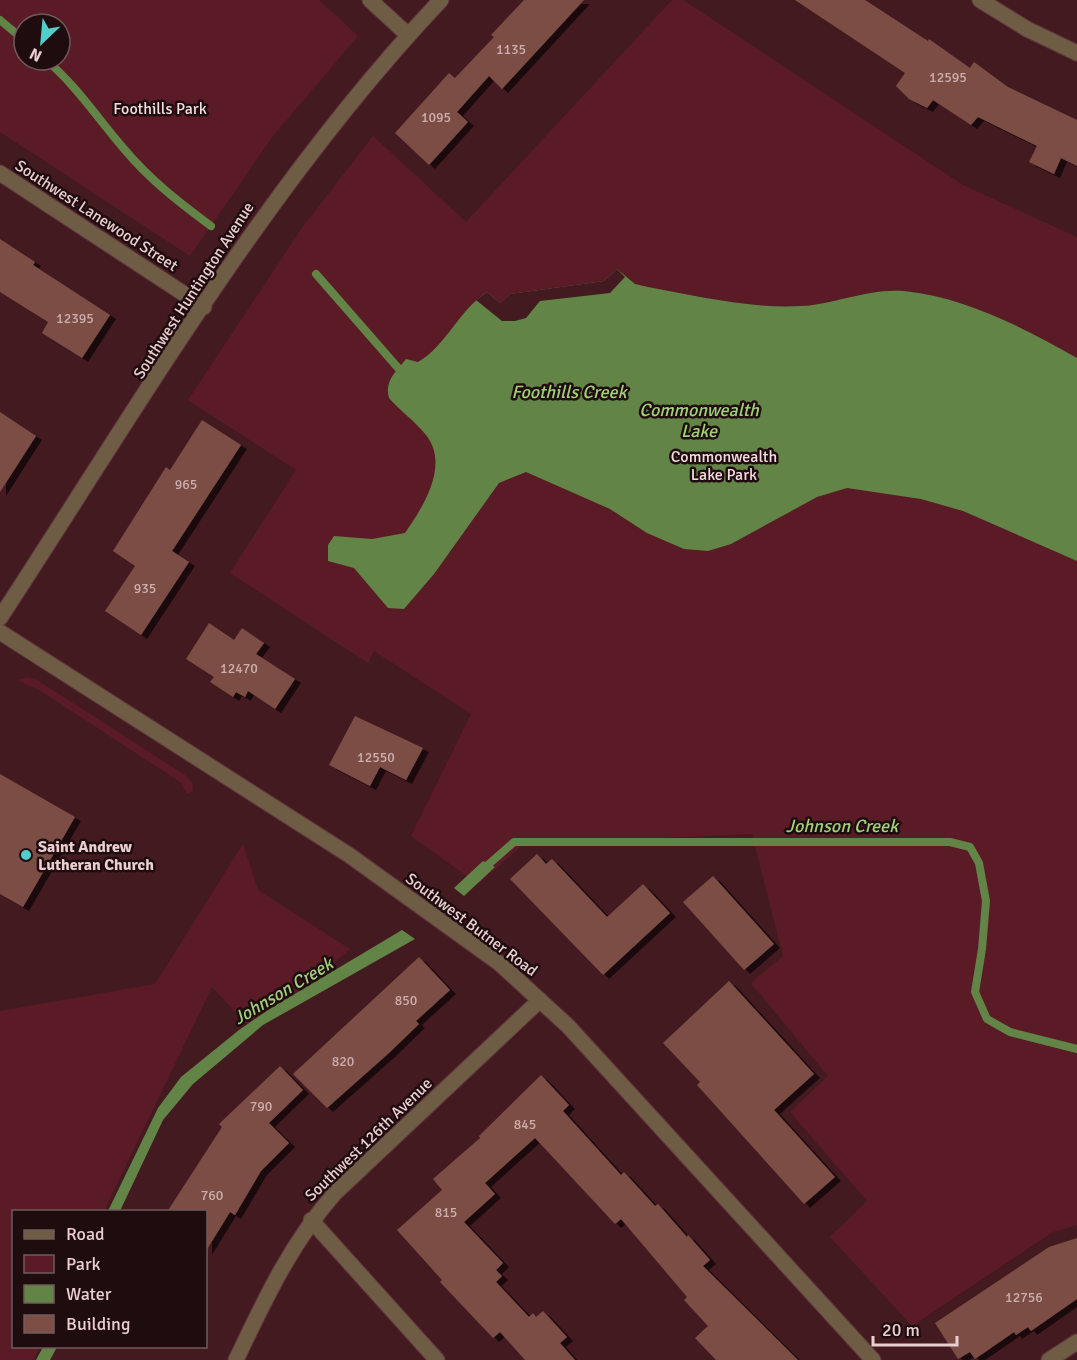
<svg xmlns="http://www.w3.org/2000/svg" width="1077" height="1360" font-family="Signika,sans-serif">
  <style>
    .green { fill: #5a1b27; fill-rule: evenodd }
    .water { fill: #628447 }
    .pier { fill: #441a21 }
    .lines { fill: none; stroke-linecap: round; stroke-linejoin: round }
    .stream { stroke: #628447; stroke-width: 8 }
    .building { fill: #7c4e44; filter: url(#shadow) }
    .minor-casing { stroke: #5f373d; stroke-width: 17 }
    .tertiary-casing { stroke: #5f373d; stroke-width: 17 }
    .minor { stroke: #6f5c45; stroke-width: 15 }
    .tertiary { stroke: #6f5c45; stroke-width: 15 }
    .poi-dot { fill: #53cdc9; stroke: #1f0c0f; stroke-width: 2 }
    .labels { text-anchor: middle; stroke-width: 5; stroke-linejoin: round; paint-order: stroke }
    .number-label { font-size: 14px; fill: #ceaead }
    .park-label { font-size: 16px; fill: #f4dddf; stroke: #1f0c0f }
    .street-label { font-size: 16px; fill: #eaced0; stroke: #1f0c0f }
    .poi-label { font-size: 16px; font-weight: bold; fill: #eaced0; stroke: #1f0c0f; text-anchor: start }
    .water-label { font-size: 18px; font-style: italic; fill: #a0d07a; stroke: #1f0c0f }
  </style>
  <defs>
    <filter id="shadow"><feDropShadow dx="6" dy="4" stdDeviation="0" flood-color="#0009"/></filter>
  </defs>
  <rect width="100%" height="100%" fill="#441a21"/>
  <path class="green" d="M0,0H319L358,36L273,136L190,256L0,132ZM24,24H60V60H24Z
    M672,0H683L963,185L1077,237V1225L1053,1232L912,1326L830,1237L867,1201L790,1112L828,1076L751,983L783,956L752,834L524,844L478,884L411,836L471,714L374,651L368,663L230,573L296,470L188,400L302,228L373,136L466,222Z
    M27,677L37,680L185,775L192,782L193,791L187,794L180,782L41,691L18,680Z
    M243,844L258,890L350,949L254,1032L212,987L104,1211L14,1212V1346L40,1347L33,1360H0V1011L155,984Z"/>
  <path class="water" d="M617,269L635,284L648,287C698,296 750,309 801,306C836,304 868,288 904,291C965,297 1024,328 1077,358V561L963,511L921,499L847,488L817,497L731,544L708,551L684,549L647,533L610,509L526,472L499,483L434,574L404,609L388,608L354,568L328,561V545L334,536L372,539L405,533C423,507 450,465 426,435C415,421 400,411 389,398C384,381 396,372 406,359L418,362C446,346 459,310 487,292L500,303L510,294L604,281Z
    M483,861L495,867L464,896L454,888Z
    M402,930L415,939L263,1025L193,1084L163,1120L120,1211H108L158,1108L181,1077L239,1030L268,1010Z
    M43,1347H57L50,1360H36Z"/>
  <path class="pier" d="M617,269L625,277L610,293L540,301L526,318L515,321H502L476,300L487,292L500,303L510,294L604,281Z"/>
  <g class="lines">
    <path class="stream" d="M0,20L24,40
      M46,60C77,86 98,119 125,150C150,180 180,203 211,226
      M316,274L399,369L410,373
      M481,871L514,842H950L970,847L979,863L986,901L982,949L975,992L987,1019L1010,1032L1077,1049"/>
  </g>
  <path class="building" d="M524,0H584L502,89L489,76L457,112L468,122L429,165L395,133L449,73L455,78L494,37L491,35Z
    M795,0H865L928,41L929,39L970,68L974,62L1008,87L1077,120V166L1061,158L1054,174L1029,162L1037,146L978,117L971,125L933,100L927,108L909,99L896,86L905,73Z
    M0,239L35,262L33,265L110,315L82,358L42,333L48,322L0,292Z
    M0,412L36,436L0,492Z
    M202,420L241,445L172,551L189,562L141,635L105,611L135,566L113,551L166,467L170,470Z
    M209,623L234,640L242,628L264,643L256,654L295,679L275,709L248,691L245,697L236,692L233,697L210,682L214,677L186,659Z
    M355,716L423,748L406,780L380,767L370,786L329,765Z
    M0,774L75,817L23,907L0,894Z
    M537,854L546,864L552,859L607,917L643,884L670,913L603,975L510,879Z
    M713,876L774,944L744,970L683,902Z
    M419,957L450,990L416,1021L419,1024L389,1053L327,1108L293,1074Z
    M729,981L814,1074L774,1110L835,1177L804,1204L697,1085L700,1082L663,1043Z
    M280,1066L303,1090L269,1123L289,1143L261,1171L235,1215L230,1212L206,1251V1212H167L222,1127L219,1124Z
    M541,1075L569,1105L563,1111L621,1175L624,1172L655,1206L658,1204L687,1237L688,1235L710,1260L703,1266L798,1360H716L695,1338L708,1326L684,1300L687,1297L621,1219L615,1224L535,1138L485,1183L495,1194L464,1222L503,1263L496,1270L502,1276L496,1282L529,1317L533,1313L536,1317L543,1311L567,1337L560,1343L575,1360H525L500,1332L493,1338L440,1282L442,1280L397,1230L442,1190L433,1179L480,1138L479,1136Z
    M1077,1238V1299L1031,1331L1028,1327L1016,1335L1014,1332L975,1359L970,1352L958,1359L935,1323L1049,1247Z"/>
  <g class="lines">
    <defs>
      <path id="minor" d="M370,0L408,35
        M980,0L1027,29L1077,53
        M0,173L204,307
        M0,618C138,407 267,184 441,0
        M311,1220L437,1360
        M236,1360C264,1301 291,1243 335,1193L540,1000
        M1049,1360L1077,1342"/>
      <path id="tertiary" d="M0,632L349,855L499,963L568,1026L873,1360"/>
    </defs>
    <use href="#minor" class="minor-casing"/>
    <use href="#tertiary" class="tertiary-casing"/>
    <use href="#minor" class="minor"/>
    <use href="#tertiary" class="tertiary"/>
  </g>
  <circle class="poi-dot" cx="26" cy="855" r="6"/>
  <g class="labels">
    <g class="number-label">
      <text x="511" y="54">1135</text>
      <text x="948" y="82">12595</text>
      <text x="436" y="122">1095</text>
      <text x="75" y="323">12395</text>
      <text x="186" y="489">965</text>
      <text x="145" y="593">935</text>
      <text x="239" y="673">12470</text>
      <text x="376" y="762">12550</text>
      <text x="406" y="1005">850</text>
      <text x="343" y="1066">820</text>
      <text x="261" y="1111">790</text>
      <text x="525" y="1129">845</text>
      <text x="212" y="1200">760</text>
      <text x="446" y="1217">815</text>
      <text x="1024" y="1302">12756</text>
    </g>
    <g class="park-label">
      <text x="160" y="114">Foothills Park</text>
      <text x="724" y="462">Commonwealth<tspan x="724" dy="18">Lake Park</tspan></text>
    </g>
    <g class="street-label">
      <text transform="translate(97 215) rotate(33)" y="6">Southwest Lanewood Street</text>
      <text transform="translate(193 290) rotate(-57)" y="6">Southwest Huntington Avenue</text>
      <text transform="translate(472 924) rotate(37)" y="6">Southwest Butner Road</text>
      <text transform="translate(368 1139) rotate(-44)" y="6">Southwest 126th Avenue</text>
    </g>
    <g class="poi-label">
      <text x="38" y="852">Saint Andrew<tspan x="38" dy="18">Lutheran Church</tspan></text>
    </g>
    <g class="water-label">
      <text x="569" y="398">Foothills Creek</text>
      <text x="699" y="416">Commonwealth<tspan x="699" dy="21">Lake</tspan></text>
      <text x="842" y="832">Johnson Creek</text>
      <text transform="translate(283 991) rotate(-31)" y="6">Johnson Creek</text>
    </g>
  </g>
  <rect x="12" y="1210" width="195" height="138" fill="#1f0c0f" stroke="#705a5c" stroke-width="1.5"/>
  <rect x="24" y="1230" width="30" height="9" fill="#6f5c45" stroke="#705a5c" stroke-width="1.5"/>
  <text x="66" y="1240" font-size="18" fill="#eaced0">Road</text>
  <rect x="24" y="1255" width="30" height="18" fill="#5a1b27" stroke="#705a5c" stroke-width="1.5"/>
  <text x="66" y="1270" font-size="18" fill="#eaced0">Park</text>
  <rect x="24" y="1285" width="30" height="18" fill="#628447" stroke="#705a5c" stroke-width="1.5"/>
  <text x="66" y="1300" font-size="18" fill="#eaced0">Water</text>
  <rect x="24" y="1315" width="30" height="18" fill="#7c4e44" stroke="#705a5c" stroke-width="1.5"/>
  <text x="66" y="1330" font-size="18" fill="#eaced0">Building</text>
  <g transform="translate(42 42) rotate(206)"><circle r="28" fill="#1f0c0f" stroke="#705a5c" stroke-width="1.5"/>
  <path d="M0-4.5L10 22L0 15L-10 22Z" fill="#53cdc9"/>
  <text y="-9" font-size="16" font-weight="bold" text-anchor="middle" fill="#eaced0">N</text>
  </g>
  <path d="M873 1336v9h84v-9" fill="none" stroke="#eaced0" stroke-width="3"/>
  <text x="882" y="1336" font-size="18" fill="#eaced0" stroke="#1f0c0f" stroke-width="4.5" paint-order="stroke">20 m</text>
</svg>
